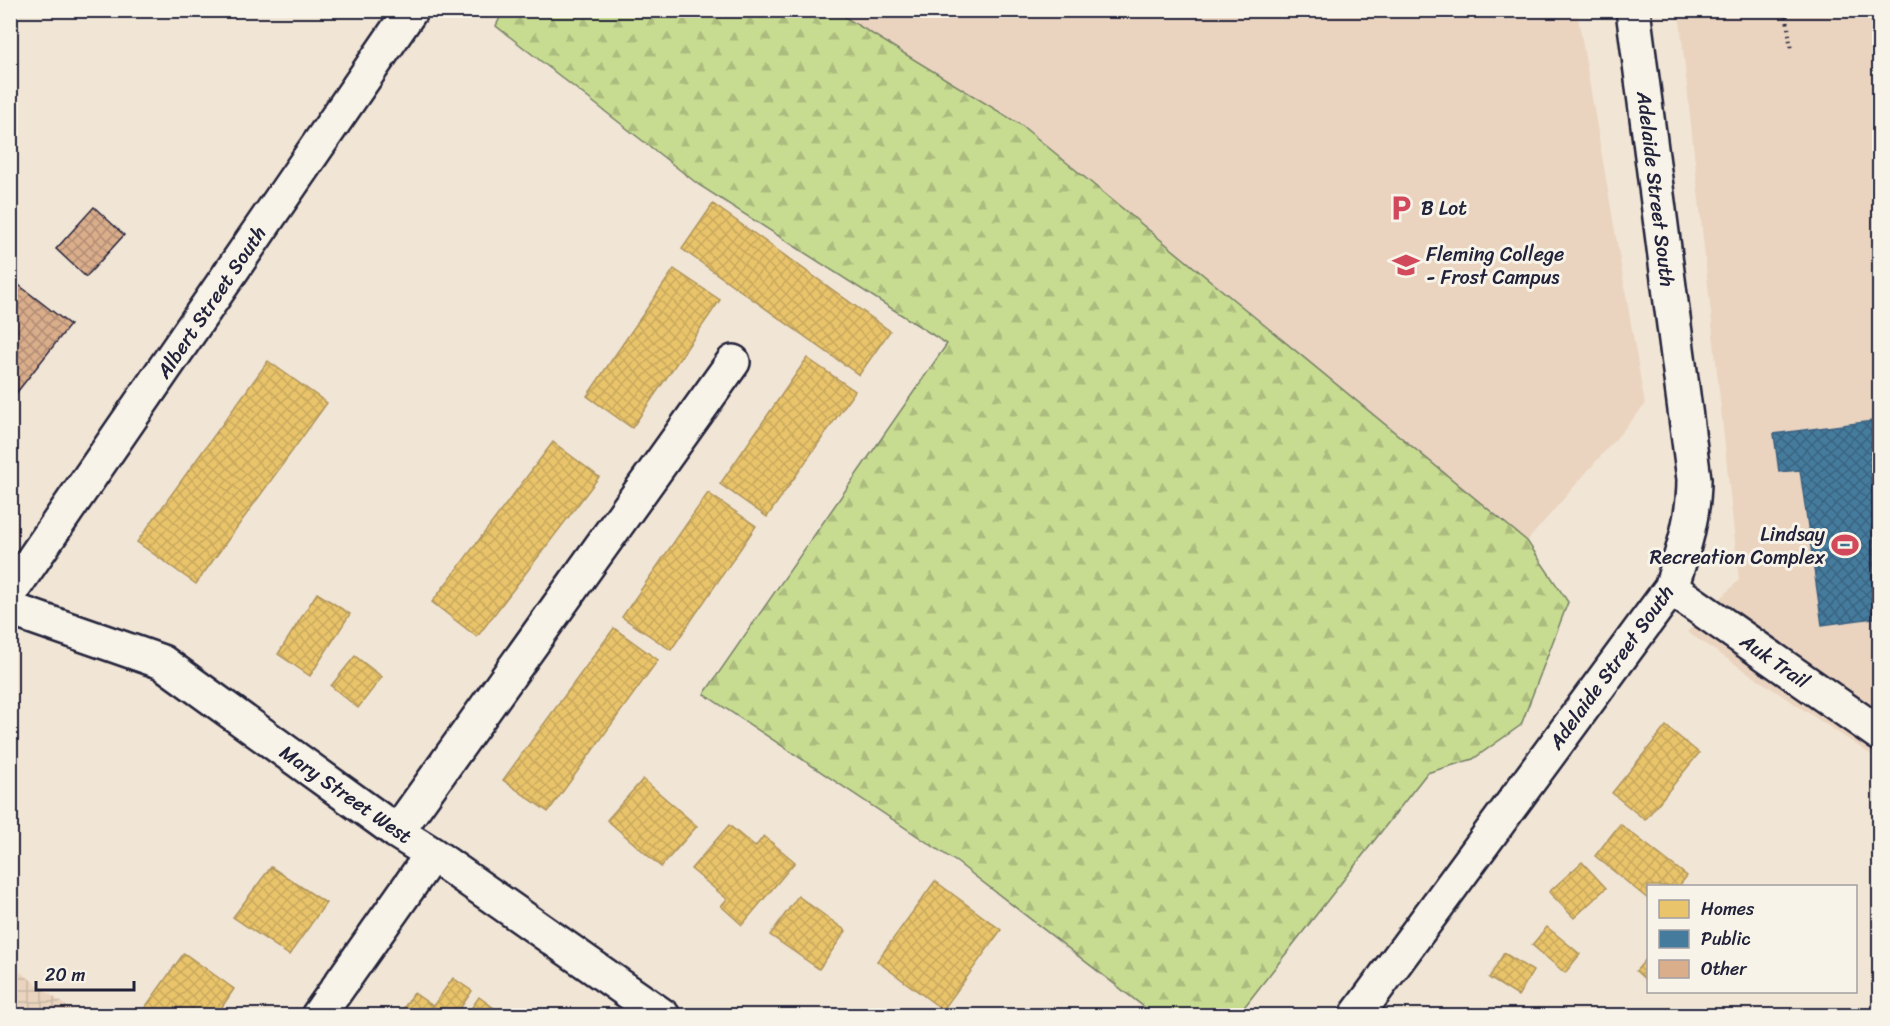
<svg xmlns="http://www.w3.org/2000/svg" width="1890" height="1026" font-family="Sriracha,sans-serif">
  <style>
    .built { fill: #ead4bf }
    .industrial { fill: url(#industrial-grid) }
    .forest { fill: url(#forest-firs); stroke: #757f66; stroke-width: 1.5 }
    .homes { fill: url(#homes-cross-hatch); stroke: #ad935c; stroke-width: 1.5 }
    .public { fill: url(#public-cross-hatch); stroke: #3a6080; stroke-width: 1.5 }
    .building { fill: url(#building-cross-hatch); stroke: #22223b; stroke-width: 1.5 }
    .lines { fill: none; stroke-linecap: round; stroke-linejoin: round }
    .minor-casing { stroke: #22223b; stroke-width: 38 }
    .path { stroke: #22223b; stroke-width: 4; stroke-dasharray: 1.5 4.5; stroke-linecap: butt }
    .minor { stroke: #f7f3e8; stroke-width: 33 }
    .labels { text-anchor: middle; stroke-width: 6; stroke-linejoin: round; paint-order: stroke }
    .street-label { font-size: 20px; fill: #22223b; stroke: #f7f3e8 }
    .poi-label { font-size: 20px; fill: #22223b; stroke: #f7f3e8; text-anchor: start }
  </style>
  <defs>
    <pattern id="industrial-grid" width="8" height="8" patternUnits="userSpaceOnUse" patternTransform="scale(1.5)"><rect width="8" height="8" fill="#ead4bf"/><path d="M0 4h8M4 0v8" fill="none" stroke="#c8b6a5"/></pattern>
    <pattern id="forest-firs" width="22" height="20" patternUnits="userSpaceOnUse" patternTransform="scale(1.5)"><rect width="22" height="20" fill="#c8dc91"/><path d="M5 1l3.5 6h-7zM16 11l3.5 6h-7z" fill="#acbc7e"/></pattern>
    <pattern id="homes-cross-hatch" width="8" height="8" patternUnits="userSpaceOnUse" patternTransform="scale(1.5)"><rect width="8" height="8" fill="#e9c46a"/><path d="M0 0l8 8M0 8l8-8" fill="none" stroke="#c8a85d"/></pattern>
    <pattern id="public-cross-hatch" width="8" height="8" patternUnits="userSpaceOnUse" patternTransform="scale(1.5)"><rect width="8" height="8" fill="#457b9d"/><path d="M0 0l8 8M0 8l8-8" fill="none" stroke="#396481"/></pattern>
    <pattern id="building-cross-hatch" width="8" height="8" patternUnits="userSpaceOnUse" patternTransform="scale(1.5)"><rect width="8" height="8" fill="#daad8b"/><path d="M0 0l8 8M0 8l8-8" fill="none" stroke="#b08c73"/></pattern>
  </defs>
  <rect width="100%" height="100%" fill="#f1e5d5"/>
  <filter id="ink" filterUnits="userSpaceOnUse"><feTurbulence type="fractalNoise" baseFrequency=".0167" numOctaves="2"/><feDisplacementMap in="SourceGraphic" scale="12" xChannelSelector="R" yChannelSelector="G"/><feConvolveMatrix kernelMatrix="1 2 1 2 8 2 1 2 1" color-interpolation-filters="sRGB"/></filter>
  <g filter="url(#ink)">
    <path class="built" d="M835,11H1577L1645,405L1527,541L1021,125Z
      M1679,11H1879V760L1687,632L1739,580Z"/>
    <path class="industrial" d="M11,965L78,1015H11Z"/>
    <path class="forest" d="M503,11H835L1021,125L1527,541L1568,602L1521,725L1473,759L1427,773L1238,1015L1158,1016L1152,1013L958,863L704,694L947,344L699,185L496,26Z"/>
    <path class="homes" d="M713,204L890,331L859,375L682,249Z
      M674,269L720,300L632,428L587,396Z
      M807,358L855,391L767,517L720,484Z
      M268,361L327,403L196,584L137,542Z
      M553,442L599,477L477,637L432,602Z
      M708,493L756,526L671,650L622,617Z
      M317,593L350,614L310,676L278,654Z
      M614,628L658,660L548,812L503,780Z
      M355,656L382,677L358,708L331,686Z
      M1666,726L1699,753L1645,820L1612,793Z
      M643,779L697,826L661,867L607,820Z
      M1620,824L1687,876L1679,886H1648V899L1595,856Z
      M729,825L755,847L764,836L795,862L742,925L721,906L727,899L691,869Z
      M1582,862L1606,888L1574,918L1549,892Z
      M271,867L326,903L289,955L233,917Z
      M935,881L1001,930L943,1010L877,961Z
      M798,896L846,931L819,969L770,935Z
      M1547,927L1580,954L1565,973L1532,945Z
      M184,953L234,989L216,1016H139Z
      M1504,953L1533,971L1518,996L1489,978Z
      M1648,957V982L1636,971Z
      M453,978L472,991L455,1016H398L414,993L433,1006Z
      M479,997L498,1011L495,1016H466Z"/>
    <path class="public" d="M1880,420V617L1822,625L1800,470L1779,472L1774,434Z"/>
    <path class="building" d="M94,207L124,235L86,277L56,249Z
      M11,279L70,325L10,401V280Z"/>
    <g class="lines">
      <defs>
        <path id="minor" d="M1671,588L1880,734
          M10,593L411,10
          M10,609L162,662L397,832L432,854L663,1016
          M397,832L733,362
          M318,1016L432,854
          M1356,1016L1671,588C1683,551 1694,518 1694,479L1633,10"/>
      </defs>
      <use href="#minor" class="minor-casing"/>
      <path class="path" d="M1786,10L1791,51"/>
      <use href="#minor" class="minor"/>
    </g>
  </g>
  <defs>
    <symbol id="parking-bare" viewBox="-9 -9 18 18"><path d="M-3.5-5.5H1a3.5 3.5 0 0 1 0 7H-1V5.5H-3.5ZM-1-3.4V-.6H.8a1.4 1.4 0 0 0 0-2.8Z" fill="#d1495b" stroke="#f7f3e8" stroke-width="2.5" paint-order="stroke"/></symbol>
    <symbol id="university-bare" viewBox="-9 -9 18 18"><path d="M0-5L7-2L0 1L-7-2ZM-4 1L0 2.5L4 1V4Q0 6-4 4Z" fill="#d1495b" stroke="#f7f3e8" stroke-width="2.5" paint-order="stroke"/></symbol>
    <symbol id="stadium-bare" viewBox="-9 -9 18 18"><path d="M0-5a6.5 5 0 1 0 0 10a6.5 5 0 1 0 0-10ZM-3.5-1.8h7v3.6h-7Z" fill="#d1495b" stroke="#f7f3e8" stroke-width="2.5" paint-order="stroke"/></symbol>
  </defs>
  <g fill-rule="evenodd">
    <use href="#parking-bare" x="1382" y="189" width="38" height="38"/>
    <use href="#university-bare" x="1387" y="246" width="38" height="38"/>
    <use href="#stadium-bare" x="1826" y="526" width="38" height="38"/>
  </g>
  <g class="labels">
    <g class="street-label">
      <text transform="translate(1656 189) rotate(83)" y="7">Adelaide Street South</text>
      <text transform="translate(211 302) rotate(-56)" y="7">Albert Street South</text>
      <text transform="translate(1775 661) rotate(35)" y="7">Auk Trail</text>
      <text transform="translate(1611 667) rotate(-54)" y="7">Adelaide Street South</text>
      <text transform="translate(346 794) rotate(35)" y="7">Mary Street West</text>
    </g>
    <g class="poi-label">
      <text x="1421" y="215">B Lot</text>
      <text x="1426" y="261">Fleming College<tspan x="1426" dy="23">- Frost Campus</tspan></text>
      <text x="1825" y="541" text-anchor="end">Lindsay<tspan x="1825" dy="23">Recreation Complex</tspan></text>
    </g>
  </g>
  <rect width="1890" height="1026" fill="none" stroke="#f7f3e8" stroke-width="36"/>
  <rect x="18" y="18" width="1854" height="990" fill="none" stroke="#22223b" stroke-width="2" filter="url(#ink)"/>
  <rect x="1647" y="885" width="210" height="108" fill="#f7f3e8" stroke="#a29fa3" stroke-width="1.5"/>
  <rect x="1659" y="900" width="30" height="18" fill="#e9c46a" stroke="#a29fa3" stroke-width="1.5"/>
  <text x="1701" y="915" font-size="18" fill="#22223b">Homes</text>
  <rect x="1659" y="930" width="30" height="18" fill="#457b9d" stroke="#a29fa3" stroke-width="1.5"/>
  <text x="1701" y="945" font-size="18" fill="#22223b">Public</text>
  <rect x="1659" y="960" width="30" height="18" fill="#daad8b" stroke="#a29fa3" stroke-width="1.5"/>
  <text x="1701" y="975" font-size="18" fill="#22223b">Other</text>
  <path d="M36 981v9h98v-9" fill="none" stroke="#22223b" stroke-width="3"/>
  <text x="45" y="981" font-size="18" fill="#22223b" stroke="#f7f3e8" stroke-width="4.5" paint-order="stroke">20 m</text>
</svg>
